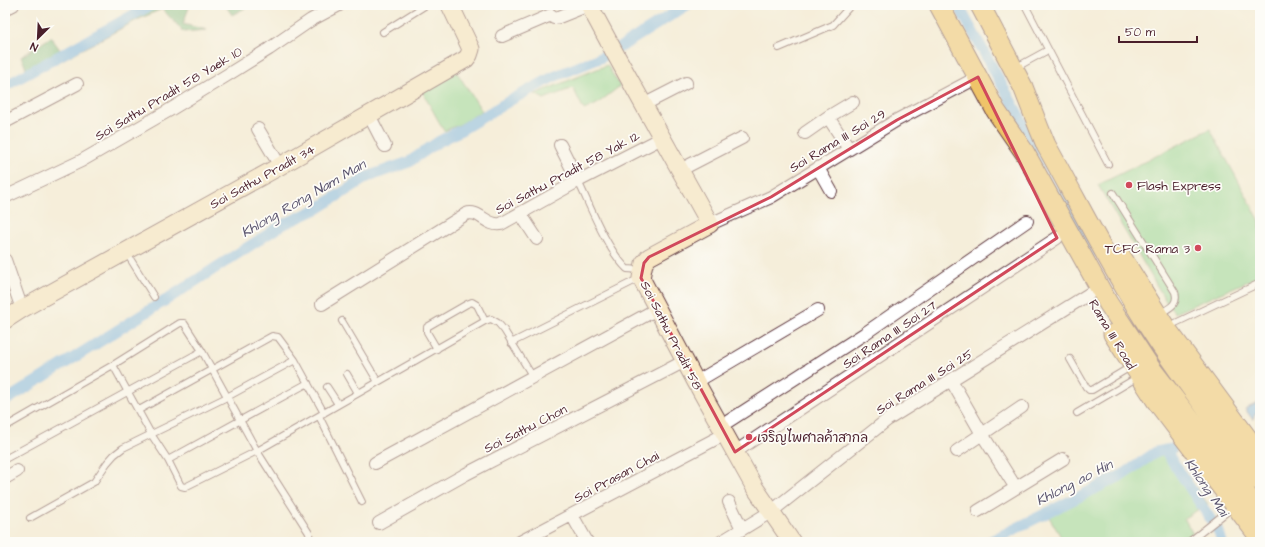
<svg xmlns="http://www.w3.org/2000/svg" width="1265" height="547" font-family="'Architects Daughter','Playpen Sans Thai',sans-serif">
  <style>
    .green { fill: #8cd795; stroke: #6b7b60 }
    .forest { fill: #71b87e; stroke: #5e6c54 }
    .water { fill: #77b5ea; stroke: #606a8a }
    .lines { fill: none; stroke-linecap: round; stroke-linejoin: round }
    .canal { stroke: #77b5ea; stroke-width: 11 }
    .lane-casing { stroke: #643e45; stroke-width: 8 }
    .street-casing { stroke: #643e45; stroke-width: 14 }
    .secondary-casing { stroke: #643e45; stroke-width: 19 }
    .primary-casing { stroke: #643e45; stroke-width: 21 }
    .lane { stroke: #fff; stroke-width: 6 }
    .street { stroke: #fff; stroke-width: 12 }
    .secondary { stroke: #f9e7c3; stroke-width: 17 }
    .primary { stroke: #efc469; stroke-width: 19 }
    .marked { fill: none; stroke: #d1495b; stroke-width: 3; stroke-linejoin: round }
    .poi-dot { fill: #d1495b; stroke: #fdfcf7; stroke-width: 1.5 }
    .labels { text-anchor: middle; stroke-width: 3.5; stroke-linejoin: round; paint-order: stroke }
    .street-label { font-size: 13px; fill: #4a1f2b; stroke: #fdfcf7 }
    .poi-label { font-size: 13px; fill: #4a1f2b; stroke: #fdfcf7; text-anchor: start }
    .water-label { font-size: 14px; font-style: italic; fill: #5a546e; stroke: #fdfcf7 }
  </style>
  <rect width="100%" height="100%" fill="#fdfcf7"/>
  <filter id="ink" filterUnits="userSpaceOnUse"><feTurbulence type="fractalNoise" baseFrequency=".025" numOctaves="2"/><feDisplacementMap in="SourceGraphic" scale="8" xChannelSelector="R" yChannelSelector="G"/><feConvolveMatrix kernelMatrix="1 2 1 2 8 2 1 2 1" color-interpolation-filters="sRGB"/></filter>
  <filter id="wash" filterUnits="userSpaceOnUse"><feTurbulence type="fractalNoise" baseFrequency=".012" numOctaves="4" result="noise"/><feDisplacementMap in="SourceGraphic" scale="16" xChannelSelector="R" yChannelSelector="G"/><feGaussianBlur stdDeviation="0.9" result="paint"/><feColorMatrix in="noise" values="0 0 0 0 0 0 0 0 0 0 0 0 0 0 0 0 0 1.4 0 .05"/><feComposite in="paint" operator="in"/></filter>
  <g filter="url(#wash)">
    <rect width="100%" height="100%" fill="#f5eeda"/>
    <path class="green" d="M607,65L620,86L597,104L584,110L573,88L544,99L535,94Z
      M456,71L482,111L461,124L444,131L422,91Z
      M1210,129L1260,221V276L1175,313L1167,303L1098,185Z
      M1158,455L1174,457L1208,504L1184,518L1193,534L1181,542H1064L1049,517Z"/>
    <path class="forest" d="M149,5H190L183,24L207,30L184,32L162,9L137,20L30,77L21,57L51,37L61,51Z
      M225,5H251L232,15Z"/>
    <path class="water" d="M1260,402V412L1255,414L1253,420L1245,409Z"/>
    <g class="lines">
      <path class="canal" d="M958,5L1094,252
        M5,86L151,5
        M5,401L169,298L282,225L317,209L367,177L409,162L438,142L461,130L511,100L553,77L600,58L622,46L687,5
        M1165,450L1219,532L1222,542
        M989,542L1124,474L1156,452L1172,449"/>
    </g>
  </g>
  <g filter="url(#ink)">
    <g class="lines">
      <defs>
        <path id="lane" d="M1025,5L1108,164
          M383,32L426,5
          M779,48L833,25L851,5
          M1015,68L1048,50
          M578,181C591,208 606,248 627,269L642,270
          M1113,193L1175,292C1179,305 1169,308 1159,314
          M126,252L154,297
          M342,321L378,382
          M1167,327L1260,283
          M511,343L640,278
          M437,349L427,332V327L467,304L472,302L477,305L485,321
          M1070,359L1086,387L1089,390H1092L1132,366
          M113,365L151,434L168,460L308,383
          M347,374L358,393
          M327,387L338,404
          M139,410L272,336L278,337L295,360L324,413
          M1077,413L1138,377
          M319,416L362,502
          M5,427L113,365L180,323H184L202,351L257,451L309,533L310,542
          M5,459L202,351
          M168,460L181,486L185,487L257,451L485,321L491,319L498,323L504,330L533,377
          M30,518L94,482L107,463L114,455L123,448L227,397L295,360
          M1189,542L1233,507"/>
        <path id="street" d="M5,9L13,5
          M502,36L551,15L554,18L559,17L589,5
          M643,105L686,83
          M369,115L385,146
          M828,117L853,102
          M5,122L77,84
          M258,129L280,166
          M805,133L828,117L849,149
          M560,145L578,181
          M818,168L831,191
          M680,170L742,138
          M5,197L81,161L168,111L224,77L269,49L311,20L339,5
          M520,213L537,239
          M710,224L771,197L897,120L978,77
          M5,260L22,309
          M322,304L466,214C479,209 487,227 501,224L578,181L662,138
          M951,380L982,434L1016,488
          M696,382L818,310
          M721,426L864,334L1027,221
          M957,451L1022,407
          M735,452L1057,238
          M375,463L657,309
          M5,478L17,471
          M729,502L742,529
          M978,511L1063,459
          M572,515L587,542
          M379,523L466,474L685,361
          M520,542L725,434
          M721,542L772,511L887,420L1089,294"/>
        <path id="secondary" d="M589,5L617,57L710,224L649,257L644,263L641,278L696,382L755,488L792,542
          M5,320L22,309L280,166L466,59L469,55L471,49L450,5"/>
        <path id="primary" d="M939,5L996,111L1025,153L1108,303L1150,367L1232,473L1260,514
          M980,5L1023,87L1039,128L1046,145C1080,206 1111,268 1148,326C1182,380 1223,429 1260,481
          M1121,256L1166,328L1260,455
          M1113,334L1157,402L1260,538"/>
      </defs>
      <use href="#lane" class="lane-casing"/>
      <use href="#street" class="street-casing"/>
      <use href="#secondary" class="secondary-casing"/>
      <use href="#primary" class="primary-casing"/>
      <use href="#lane" class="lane"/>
      <use href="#street" class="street"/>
      <use href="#secondary" class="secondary"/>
      <use href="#primary" class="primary"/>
    </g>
  </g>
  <path d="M0 0H1265V547H0ZM978,77L1057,238L735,452L641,278L644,263L649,257L771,197L897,120Z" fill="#f5eeda" fill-opacity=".55" fill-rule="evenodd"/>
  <path class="marked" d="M978,77L1057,238L735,452L641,278L644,263L649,257L771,197L897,120Z"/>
  <g class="poi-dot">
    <circle cx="1129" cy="185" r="4"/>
    <circle cx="1198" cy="248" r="4"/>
    <circle cx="749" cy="437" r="4"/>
  </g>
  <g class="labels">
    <g class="street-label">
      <text transform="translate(168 93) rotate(-31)" y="5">Soi Sathu Pradit 58 Yaek 10</text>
      <text transform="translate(837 140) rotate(-31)" y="5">Soi Rama III Soi 29</text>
      <text transform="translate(567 172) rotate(-28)" y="5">Soi Sathu Pradit 58 Yak 12</text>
      <text transform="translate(262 176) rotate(-29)" y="5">Soi Sathu Pradit 34</text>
      <text transform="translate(889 334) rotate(-34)" y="5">Soi Rama III Soi 27</text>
      <text transform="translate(1113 334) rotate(59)" y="5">Rama III Road</text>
      <text transform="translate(672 335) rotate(63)" y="5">Soi Sathu Pradit 58</text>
      <text transform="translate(924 381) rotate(-32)" y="5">Soi Rama III Soi 25</text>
      <text transform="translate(525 428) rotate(-27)" y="5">Soi Sathu Chon</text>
      <text transform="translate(616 476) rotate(-28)" y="5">Soi Prasan Chai</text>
    </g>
    <g class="poi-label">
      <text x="1137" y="190">Flash Express</text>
      <text x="1190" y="253" text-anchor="end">TCFC Rama 3</text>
      <text x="757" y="442">เจริญไพศาลค้าสากล</text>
    </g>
    <g class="water-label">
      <text transform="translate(303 198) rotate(-30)" y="5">Khlong Rong Nam Man</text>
      <text transform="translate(1074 482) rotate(-27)" y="5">Khlong ao Hin</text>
      <text transform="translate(1207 487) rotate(56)" y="5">Khlong Mai</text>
    </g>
  </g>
  <rect width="1265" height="547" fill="none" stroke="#fdfcf7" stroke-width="20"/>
  <g transform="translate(38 38) rotate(204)" stroke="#fdfcf7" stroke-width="3" paint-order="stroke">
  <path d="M0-3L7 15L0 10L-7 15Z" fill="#4a1f2b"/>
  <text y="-6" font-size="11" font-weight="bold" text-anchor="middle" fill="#4a1f2b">N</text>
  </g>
  <path d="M1119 36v6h78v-6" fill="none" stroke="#4a1f2b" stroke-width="2"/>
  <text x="1125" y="36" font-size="12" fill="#4a1f2b" stroke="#fdfcf7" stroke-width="3" paint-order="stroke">50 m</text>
</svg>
